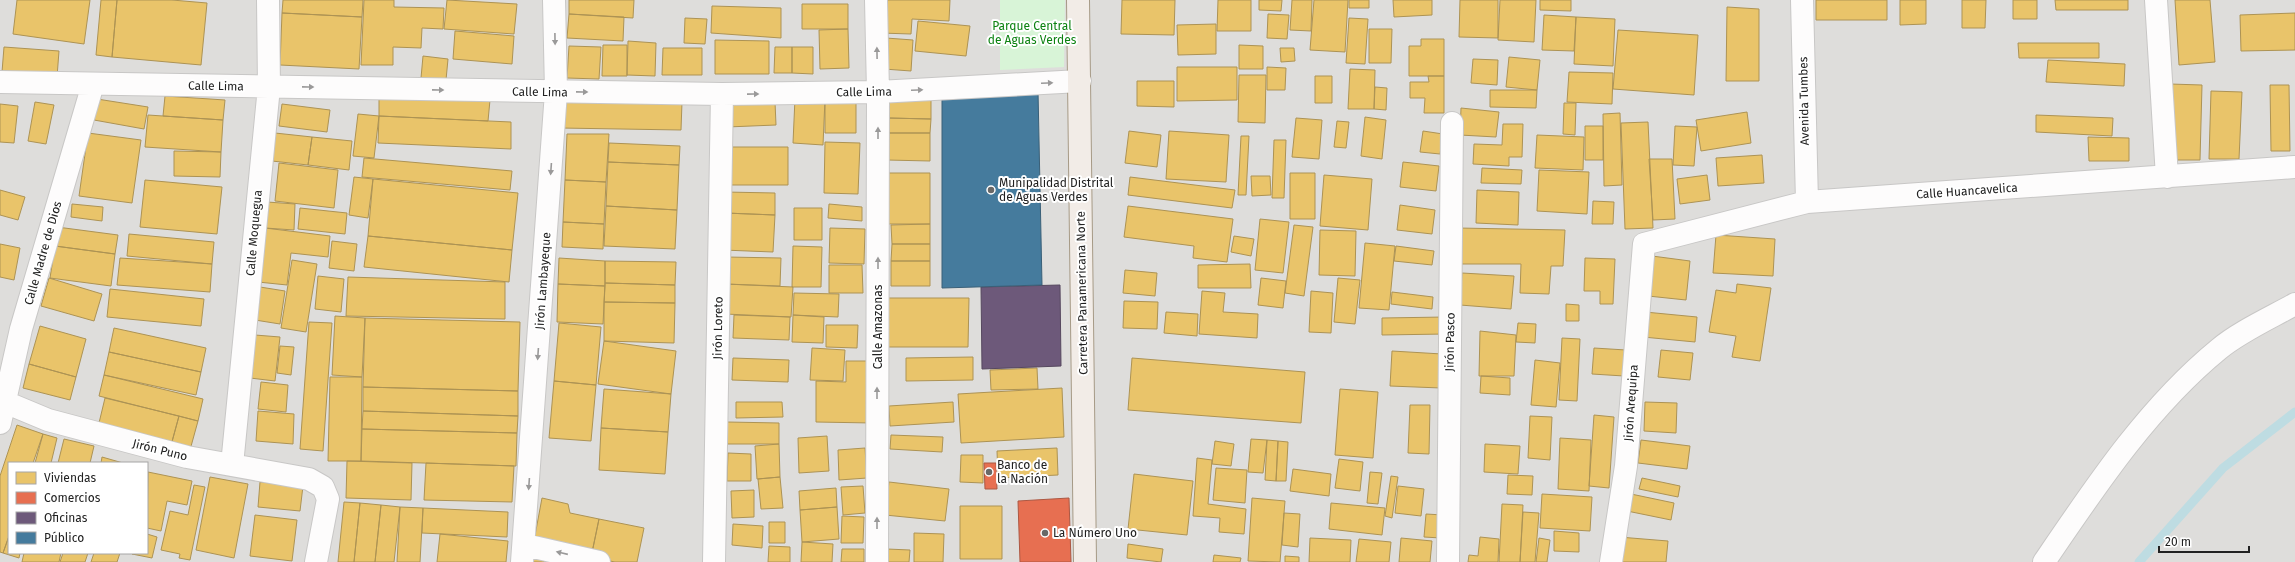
<svg xmlns="http://www.w3.org/2000/svg" width="2295" height="562" font-family="'Fira Sans',sans-serif">
  <style>
    .residential { fill: #dedddb; fill-rule: evenodd }
    .park { fill: #d8f4d7 }
    .homes { fill: #e9c46a; stroke: #ad9354 }
    .shops { fill: #e76f51; stroke: #ac5843 }
    .offices { fill: #6d597a; stroke: #56485f }
    .public { fill: #457b9d; stroke: #3a6078 }
    .lines { fill: none; stroke-linecap: round; stroke-linejoin: round }
    .stream { stroke: #bedce2; stroke-width: 9 }
    .minor-casing { stroke: #c8c7c6; stroke-width: 24 }
    .primary-casing { stroke: #a69a86; stroke-width: 24 }
    .minor { stroke: #fdfcfc; stroke-width: 22 }
    .primary { stroke: #f2ece7; stroke-width: 22 }
    .oneway { fill: #9a9999 }
    .poi-dot { fill: #696867; stroke: #fff; stroke-width: 1.5 }
    .labels { text-anchor: middle; stroke-width: 4; stroke-linejoin: round; paint-order: stroke }
    .park-label { font-size: 12px; fill: #0c8211; stroke: #fff }
    .street-label { font-size: 12px; fill: #212121; stroke: #fff }
    .poi-label { font-size: 12px; fill: #212121; stroke: #fff; text-anchor: start }
  </style>
  <rect width="100%" height="100%" fill="#efedea"/>
  <path class="residential" d="M0,0H2295V562H0ZM9,463H147V553H9Z"/>
  <path class="park" d="M1000,0H1065L1064,67L1000,70Z"/>
  <path class="homes" d="M17,0H90L84,44L13,34Z
    M101,0H117L112,57L96,55Z
    M117,0H172L207,3L201,65L112,57Z
    M283,0H363L362,17L282,13Z
    M364,0H394V7L444,8L443,29L422,28L421,48L393,47V65H361Z
    M447,0L517,4L514,34L444,29Z
    M569,0H634L633,18L569,14Z
    M882,0H950L949,21L912,19L911,34L880,33Z
    M1122,0H1175L1174,35L1121,34Z
    M1218,0H1251V31H1217Z
    M1259,0H1282L1281,11L1259,10Z
    M1292,0H1312L1311,31L1290,30Z
    M1314,0H1348L1345,52L1310,50Z
    M1349,0H1369V8H1349Z
    M1393,0H1432V15L1394,17Z
    M1460,0H1498V38L1459,37Z
    M1500,0H1536L1534,42L1498,40Z
    M1540,0H1571V11L1540,10Z
    M1816,0H1887V20H1816Z
    M1900,0H1926V24L1900,25Z
    M1962,0H1986L1985,28H1962Z
    M2013,0H2037V19H2013Z
    M2055,0H2128V10H2056Z
    M2175,0H2210L2215,62L2179,65Z
    M802,4H848V29H802Z
    M712,6L781,8V38L711,33Z
    M1727,7L1759,9V81H1726Z
    M282,13L362,17L359,69L280,65Z
    M2295,13V50L2241,51L2240,15Z
    M569,14L624,17L623,41L567,38Z
    M1268,14L1289,15L1287,39L1267,38Z
    M1544,15L1576,17L1574,51L1542,50Z
    M1576,17L1615,19L1613,66L1574,64Z
    M685,18L707,19L705,44L684,43Z
    M1349,18L1368,19L1365,64L1346,63Z
    M918,21L970,26L966,56L915,51Z
    M1216,24V54L1178,55L1177,25Z
    M848,29L849,68L820,69L819,30Z
    M1369,29H1392L1391,63H1369Z
    M1618,30L1698,35L1694,95L1613,89Z
    M455,31L514,36L512,64L453,59Z
    M886,38L913,40L911,71L884,69Z
    M1421,39H1444V76H1409V46H1421Z
    M715,40L769,41V74H715Z
    M628,41L656,43L655,76L627,75Z
    M2018,43H2099V58H2019Z
    M603,45H627V76H602Z
    M1239,45L1263,46V69H1239Z
    M569,46L601,47L599,79L567,78Z
    M4,47L59,51L57,77L2,72Z
    M775,47H792V73H774Z
    M792,47H813V74L792,73Z
    M663,48H702V75H662Z
    M1280,48H1294L1295,61L1281,62Z
    M423,56L448,59L446,80L421,78Z
    M1509,57L1540,60L1537,90L1506,87Z
    M1473,59L1498,60L1497,85L1471,83Z
    M2048,60L2125,64L2124,86L2046,82Z
    M1177,67H1237V100L1177,101Z
    M1267,67L1286,68L1285,90H1267Z
    M1350,69L1375,70L1374,109H1348Z
    M1569,72L1613,73L1612,104L1567,102Z
    M1239,75H1266L1265,123L1238,122Z
    M1315,76H1332V103H1315Z
    M1428,76H1444V113H1424L1425,98H1410V82H1429Z
    M1137,81H1174V107L1137,106Z
    M2170,84L2202,85L2200,160H2168Z
    M2270,85H2289L2290,151H2271Z
    M1375,87L1387,88L1386,110L1374,109Z
    M1490,90H1537L1536,108L1490,107Z
    M2211,91L2242,92L2239,159H2209Z
    M379,95L490,100L488,121L379,116Z
    M165,96L225,100L223,120L163,116Z
    M888,96L931,97V119L888,118Z
    M795,98L825,99L823,145L793,143Z
    M97,99L148,107L144,129L94,120Z
    M825,99H856V133H825Z
    M561,100L682,102L681,130L560,128Z
    M35,102L54,105L46,144L28,141Z
    M775,102L776,125L727,127L726,104Z
    M1564,103H1576L1575,135L1563,134Z
    M0,104L18,106L14,143L0,142Z
    M282,104L330,110L327,132L279,126Z
    M1461,108L1499,112L1496,137L1460,135Z
    M1747,112L1751,143L1701,151L1696,120Z
    M1620,113L1622,185L1604,186L1603,114Z
    M358,114L379,116L374,158L353,156Z
    M148,115L223,120L221,152L145,147Z
    M2036,115L2113,118L2112,136L2036,132Z
    M379,116L511,122V149L378,143Z
    M1365,117L1386,120L1382,159L1361,156Z
    M888,118L931,119L930,133H888Z
    M1296,118L1322,120L1319,159L1292,157Z
    M1337,121L1349,122L1346,148L1334,147Z
    M1648,122L1653,228L1625,229L1621,123Z
    M1503,124H1523L1522,157H1509V166L1473,164L1474,144L1502,145Z
    M1585,126H1603V160H1585Z
    M1675,126L1697,127L1694,166L1673,165Z
    M1129,131L1161,135L1157,167L1125,163Z
    M1169,131L1229,135L1226,182L1166,179Z
    M1423,131L1443,134L1440,154L1420,152Z
    M88,133L141,140L132,203L79,196Z
    M275,133L312,137L308,165L272,161Z
    M888,133H930V161L887,160Z
    M567,134H609L606,182L565,180Z
    M1537,135L1584,137L1583,170L1535,168Z
    M1241,136H1249L1246,195H1238Z
    M312,137L352,141L349,170L308,165Z
    M2088,137L2129,138V161H2089Z
    M1274,140H1286L1284,198H1272Z
    M825,142L860,143L858,194L824,193Z
    M609,143L680,146L679,165L608,162Z
    M727,147H788V185H726Z
    M174,151L221,152L220,177L174,176Z
    M1762,155L1764,183L1718,186L1716,158Z
    M364,158L512,171L510,190L362,177Z
    M1649,159H1672L1675,219L1653,220Z
    M608,162L679,165L677,210L606,206Z
    M1403,162L1439,166L1436,191L1400,187Z
    M279,163L338,170L334,208L275,201Z
    M1482,168L1522,170L1521,184L1481,183Z
    M1539,170L1589,172L1587,214L1537,211Z
    M885,173H930V224H885Z
    M1290,173H1315V219H1290Z
    M1324,175L1372,179L1368,230L1320,226Z
    M1707,175L1710,200L1680,204L1677,179Z
    M1251,176H1270L1271,195L1252,196Z
    M354,177L373,179L368,218L349,215Z
    M1130,177L1235,190L1232,208L1128,195Z
    M373,179L518,193L512,250L368,236Z
    M145,180L222,187L217,234L140,227Z
    M565,180L606,182L604,224L563,222Z
    M0,190L25,197L18,220L0,215Z
    M1477,190L1519,192L1518,225L1476,223Z
    M725,192L775,193V215L725,213Z
    M1593,201L1614,202L1613,224H1592Z
    M267,202L295,204L294,230L265,228Z
    M72,204L103,207L102,221L71,217Z
    M829,204L862,207V221L828,218Z
    M1400,205L1435,210L1432,234L1397,230Z
    M606,206L677,210L675,249L604,246Z
    M1128,206L1233,219L1227,262L1193,258L1194,246L1124,237Z
    M300,208L347,213L345,234L298,229Z
    M794,208H822V240H794Z
    M725,213L775,215L773,252L723,250Z
    M1260,219L1289,222L1283,273L1255,270Z
    M563,222L604,224L603,249L562,247Z
    M930,224V244H892L891,225Z
    M1294,225L1313,227L1304,296L1285,293Z
    M57,227L118,235L115,254L55,246Z
    M265,228L330,236L328,257L291,253L287,285L258,282Z
    M830,228L865,229L864,264L829,263Z
    M1458,228L1565,230L1563,266H1551L1549,294L1520,293L1521,264H1456Z
    M1320,230L1356,231L1355,276L1319,275Z
    M129,234L214,242L212,264L127,256Z
    M1716,235L1775,239L1773,276L1713,273Z
    M368,236L512,250L509,282L364,267Z
    M1234,236L1254,239L1251,256L1231,252Z
    M332,241L357,244L354,271L329,268Z
    M1365,243L1395,246L1389,310L1359,308Z
    M0,244L20,248L14,280L0,277Z
    M892,244H930V261H891Z
    M55,246L115,254L111,286L50,278Z
    M793,246L822,247L821,287H792Z
    M1396,246L1434,251L1432,265L1394,261Z
    M1652,256L1690,261L1686,300L1648,296Z
    M726,257L781,258L780,286L725,284Z
    M120,258L212,264L210,292L117,285Z
    M559,258L605,261V286L558,284Z
    M1585,258L1615,259L1613,304H1600V291H1584Z
    M292,260L317,264L306,332L281,328Z
    M605,261L676,262L675,285L605,283Z
    M891,261H930V286H891Z
    M1250,264L1251,288H1198V265Z
    M829,265H862L863,293H829Z
    M1125,270L1157,273L1155,296L1123,293Z
    M1462,273L1514,276L1511,309L1460,305Z
    M318,276L344,279L341,312L315,309Z
    M348,277L505,282V319L346,316Z
    M49,278L102,294L94,321L41,306Z
    M1261,278L1286,281L1283,308L1258,305Z
    M1338,278L1360,280L1355,324L1334,322Z
    M605,283L675,285V303L604,302Z
    M558,284L605,286L603,324L557,322Z
    M725,284L793,287L791,317L725,314Z
    M1737,284L1771,288L1760,361L1732,357L1736,336L1709,332L1716,290L1736,293Z
    M260,287L285,291L280,324L255,320Z
    M110,289L204,299L201,326L107,317Z
    M1202,291L1225,293L1223,312L1258,314L1257,338L1199,334Z
    M1311,291L1333,293L1331,333L1309,332Z
    M1392,292L1433,297L1432,309L1391,304Z
    M794,293L839,294L838,317L793,315Z
    M888,298H969L968,347H888Z
    M1124,301L1158,302L1157,329L1123,328Z
    M604,302L675,303L674,343L604,341Z
    M1566,304L1579,305V321H1566Z
    M1166,312L1198,314L1197,336L1164,333Z
    M1645,312L1697,317L1695,342L1643,337Z
    M734,315L790,317L789,340L733,338Z
    M793,315L824,317L823,343L792,342Z
    M335,316L365,318L362,377L332,375Z
    M1445,317V334L1382,335V318Z
    M365,318L520,322L518,391L363,387Z
    M309,322L332,323L323,451L300,449Z
    M559,323L601,327L596,385L554,381Z
    M1518,323L1536,324L1535,343L1516,342Z
    M826,325H858L857,348L826,347Z
    M40,326L86,339L76,377L29,364Z
    M114,328L206,348L201,372L109,352Z
    M1480,331L1516,335L1514,376H1479Z
    M255,335L280,337L275,381L250,378Z
    M1562,338L1580,339L1577,401L1559,400Z
    M604,341L676,351L671,394L598,384Z
    M280,346L294,347L291,375L277,373Z
    M812,348L845,350L843,381L810,380Z
    M1594,348L1626,350L1624,376L1592,374Z
    M1661,350L1693,353L1690,380L1658,377Z
    M1392,351L1442,354L1441,388L1390,386Z
    M109,352L201,372L196,395L104,375Z
    M973,357V380L906,381V358Z
    M733,358L789,360L788,382L732,380Z
    M1132,358L1305,372L1301,423L1128,410Z
    M1535,360L1560,363L1556,407L1531,405Z
    M846,361H873L872,423L816,422V381L846,382Z
    M29,364L76,377L70,400L23,388Z
    M1037,368L1038,389L991,390L990,370Z
    M104,375L203,399L198,421L99,396Z
    M1481,376L1510,378V395L1480,393Z
    M330,377H362L361,461H328Z
    M554,381L596,385L591,441L549,438Z
    M261,382L288,385L286,412L258,409Z
    M363,387L518,391V416L363,411Z
    M1062,388L1064,437L961,443L958,394Z
    M604,389L671,394L668,432L601,428Z
    M1340,389L1378,392L1373,458L1335,455Z
    M105,398L179,416L172,442L99,423Z
    M736,402H782L783,417L736,418Z
    M953,402L954,422L890,426L889,406Z
    M1645,402L1677,403L1676,433L1644,431Z
    M1410,405H1430L1429,454L1408,453Z
    M258,411L294,414L293,444L256,441Z
    M363,411L518,416L517,433L362,429Z
    M1594,415L1614,417L1609,488L1589,486Z
    M179,416L198,421L190,450L171,445Z
    M1530,416L1552,417L1550,460L1528,458Z
    M727,422L779,423V444H727Z
    M17,425L43,434L33,463H9V536L3,553L0,552V476Z
    M601,428L668,432L665,474L599,470Z
    M362,429L517,433L516,466L361,461Z
    M43,434L57,438L51,463H35Z
    M891,435L943,437L942,452L890,449Z
    M827,436L829,471L799,473L798,438Z
    M1560,438L1591,440L1589,491L1558,489Z
    M64,439L94,446L90,463H58Z
    M1251,439L1267,440L1263,473L1248,472Z
    M1267,440L1278,441L1276,481L1265,480Z
    M1641,440L1690,446L1687,469L1638,463Z
    M1215,441L1234,444L1231,466L1212,464Z
    M1278,441L1288,442L1286,481H1276Z
    M779,444L780,477L757,479L755,446Z
    M1485,444L1520,446L1518,474L1484,472Z
    M865,448L867,478L839,480L838,450Z
    M1057,448L1058,475L998,478L997,451Z
    M728,453L751,454V481H727Z
    M961,455H983V483L960,482Z
    M102,457L123,463H101Z
    M1197,458L1212,460L1208,504L1246,509L1244,534L1219,532L1220,518L1193,516Z
    M1339,459L1363,462L1360,491L1335,488Z
    M347,461L412,463L411,500L346,498Z
    M426,463L514,466L512,502L424,500Z
    M1216,468L1247,470L1245,503L1213,500Z
    M1293,469L1331,474L1329,496L1290,491Z
    M148,472L192,481L187,505L167,501L161,531L147,528Z
    M1370,472L1382,473L1378,504L1367,503Z
    M1134,474L1193,481L1187,535L1128,529Z
    M1508,475L1533,476L1532,495L1507,494Z
    M1391,476L1398,477L1392,518L1385,516Z
    M210,477L248,484L234,558L196,550Z
    M780,477L783,508L761,509L758,479Z
    M1642,478L1680,486L1678,497L1639,489Z
    M260,482L303,486L300,511L258,507Z
    M889,482L949,489L945,521L885,515Z
    M194,485L205,487L190,560L179,558L180,554L161,550L170,511L188,515Z
    M863,486L865,513L843,515L841,487Z
    M1398,486L1424,489L1421,516L1395,513Z
    M836,488L837,507L800,510L799,491Z
    M754,490V517L732,518L731,491Z
    M1542,494L1592,497L1590,531L1540,528Z
    M1631,494L1674,503L1671,520L1627,511Z
    M542,498L568,504L570,513L599,519L592,553L534,541Z
    M1252,498L1285,501L1280,562L1248,561Z
    M344,502L360,503L354,562H338Z
    M360,503L381,505L375,562H354Z
    M1331,503L1385,508L1382,535L1329,529Z
    M1502,504L1523,505L1520,562H1499Z
    M381,505L400,507L394,562H375Z
    M960,506H1002V559H960Z
    M400,507L423,508L420,562H397Z
    M837,507L839,539L802,542L800,510Z
    M423,508L508,512L507,537L422,533Z
    M1523,512L1539,513L1535,562H1520Z
    M1284,513L1300,514L1298,547L1282,545Z
    M1426,514L1443,515L1441,538L1424,537Z
    M255,515L297,520L292,561L250,556Z
    M842,516L864,517L863,543H841Z
    M599,519L644,528L637,562H615L591,557Z
    M769,522H785V543H769Z
    M733,524L763,526L762,548L732,545Z
    M1554,531L1579,533V552L1554,551Z
    M914,533L944,534L943,562H914Z
    M147,534L157,537L152,558L132,554L147,553Z
    M440,534L508,541L506,562H437Z
    M9,536V553H20L19,558L3,553Z
    M1480,537L1499,539L1498,562H1468L1469,555L1478,556Z
    M1619,537L1668,541L1666,562H1617Z
    M1310,538L1351,540L1350,562H1309Z
    M1401,538L1432,541L1430,562H1399Z
    M1539,538L1550,540L1547,562H1536Z
    M1359,539L1391,542L1389,562H1356Z
    M802,542L833,544L832,562H801Z
    M1128,544L1163,549L1161,562L1127,558Z
    M769,546L790,547V562H768Z
    M842,549H864V562H841Z
    M887,549L910,550L909,562H886Z
    M530,552L545,554L544,562H528Z
    M24,553H61L59,562H22Z
    M63,553H88L85,562H60Z
    M94,553H120L117,562H91Z
    M1214,555L1241,558L1240,562H1213Z
    M1285,556L1299,557V562H1285Z"/>
  <path class="shops" d="M984,463H996L997,489H985Z
    M1069,498L1071,562H1020L1018,501Z"/>
  <path class="offices" d="M1060,285L1061,366L982,369L981,287Z"/>
  <path class="public" d="M1038,91L1042,285L942,288V94Z"/>
  <g class="lines">
    <path class="stream" d="M2139,562L2223,468L2295,412"/>
    <defs>
      <path id="minor" d="M876,0L878,92L877,562
        M1802,0L1807,202
        M2156,0L2167,177
        M0,82L722,94L878,92L1080,81
        M0,400L48,420L187,457L309,479L323,487L328,499L316,562
        M0,423L21,329L93,84
        M232,465L269,87L268,0
        M525,545L599,562
        M522,562L556,92L554,0
        M714,562L722,94
        M1448,562L1452,123
        M1611,562L1626,466L1644,244L1807,202L2295,167
        M2044,562C2095,487 2148,407 2219,349C2239,332 2272,317 2295,304"/>
      <path id="primary" d="M1078,0L1085,562"/>
    </defs>
    <use href="#minor" class="minor-casing"/>
    <use href="#primary" class="primary-casing"/>
    <use href="#minor" class="minor"/>
    <use href="#primary" class="primary"/>
  </g>
  <defs><path id="oneway-solid" d="M-6-.8H1V-3.2L6.5 0L1 3.2V.8H-6Z"/></defs>
  <g class="oneway">
    <use href="#oneway-solid" transform="translate(555 39) rotate(89)"/>
    <use href="#oneway-solid" transform="translate(877 53) rotate(-91)"/>
    <use href="#oneway-solid" transform="translate(1047 83) rotate(-3)"/>
    <use href="#oneway-solid" transform="translate(308 87) rotate(1)"/>
    <use href="#oneway-solid" transform="translate(438 90) rotate(1)"/>
    <use href="#oneway-solid" transform="translate(917 90) rotate(-3)"/>
    <use href="#oneway-solid" transform="translate(582 92) rotate(1)"/>
    <use href="#oneway-solid" transform="translate(753 94) rotate(-1)"/>
    <use href="#oneway-solid" transform="translate(878 133) rotate(-90)"/>
    <use href="#oneway-solid" transform="translate(551 169) rotate(94)"/>
    <use href="#oneway-solid" transform="translate(878 263) rotate(-90)"/>
    <use href="#oneway-solid" transform="translate(538 354) rotate(94)"/>
    <use href="#oneway-solid" transform="translate(877 393) rotate(-90)"/>
    <use href="#oneway-solid" transform="translate(529 484) rotate(94)"/>
    <use href="#oneway-solid" transform="translate(877 523) rotate(-90)"/>
    <use href="#oneway-solid" transform="translate(562 553) rotate(-167)"/>
  </g>
  <g class="poi-dot">
    <circle cx="991" cy="190" r="4"/>
    <circle cx="989" cy="472" r="4"/>
    <circle cx="1045" cy="533" r="4"/>
  </g>
  <g class="labels">
    <g class="park-label">
      <text x="1032" y="30">Parque Central<tspan x="1032" dy="14">de Aguas Verdes</tspan></text>
    </g>
    <g class="street-label">
      <text transform="translate(216 86) rotate(1)" y="4">Calle Lima</text>
      <text transform="translate(540 92) rotate(1)" y="4">Calle Lima</text>
      <text transform="translate(864 92) rotate(-1)" y="4">Calle Lima</text>
      <text transform="translate(1804 101) rotate(-91)" y="4">Avenida Tumbes</text>
      <text transform="translate(1967 191) rotate(-4)" y="4">Calle Huancavelica</text>
      <text transform="translate(254 233) rotate(-85)" y="4">Calle Moquegua</text>
      <text transform="translate(43 253) rotate(-74)" y="4">Calle Madre de Dios</text>
      <text transform="translate(543 281) rotate(-86)" y="4">Jirón Lambayeque</text>
      <text transform="translate(1082 293) rotate(-91)" y="4">Carretera Panamericana Norte</text>
      <text transform="translate(878 327) rotate(-90)" y="4">Calle Amazonas</text>
      <text transform="translate(718 328) rotate(-89)" y="4">Jirón Loreto</text>
      <text transform="translate(1450 342) rotate(-89)" y="4">Jirón Pasco</text>
      <text transform="translate(1631 403) rotate(-86)" y="4">Jirón Arequipa</text>
      <text transform="translate(160 450) rotate(14)" y="4">Jirón Puno</text>
    </g>
    <g class="poi-label">
      <text x="999" y="187">Munipalidad Distrital<tspan x="999" dy="14">de Aguas Verdes</tspan></text>
      <text x="997" y="469">Banco de<tspan x="997" dy="14">la Nación</tspan></text>
      <text x="1053" y="537">La Número Uno</text>
    </g>
  </g>
  <rect x="8" y="462" width="140" height="92" fill="#ffffff" stroke="#a6a6a6"/>
  <rect x="16" y="472" width="20" height="12" fill="#e9c46a" stroke="#a6a6a6"/>
  <text x="44" y="482" font-size="12" fill="#212121">Viviendas</text>
  <rect x="16" y="492" width="20" height="12" fill="#e76f51" stroke="#a6a6a6"/>
  <text x="44" y="502" font-size="12" fill="#212121">Comercios</text>
  <rect x="16" y="512" width="20" height="12" fill="#6d597a" stroke="#a6a6a6"/>
  <text x="44" y="522" font-size="12" fill="#212121">Oficinas</text>
  <rect x="16" y="532" width="20" height="12" fill="#457b9d" stroke="#a6a6a6"/>
  <text x="44" y="542" font-size="12" fill="#212121">Público</text>
  <path d="M2159 546v6h90v-6" fill="none" stroke="#212121" stroke-width="2"/>
  <text x="2165" y="546" font-size="12" fill="#212121" stroke="#ffffff" stroke-width="3" paint-order="stroke">20 m</text>
</svg>
